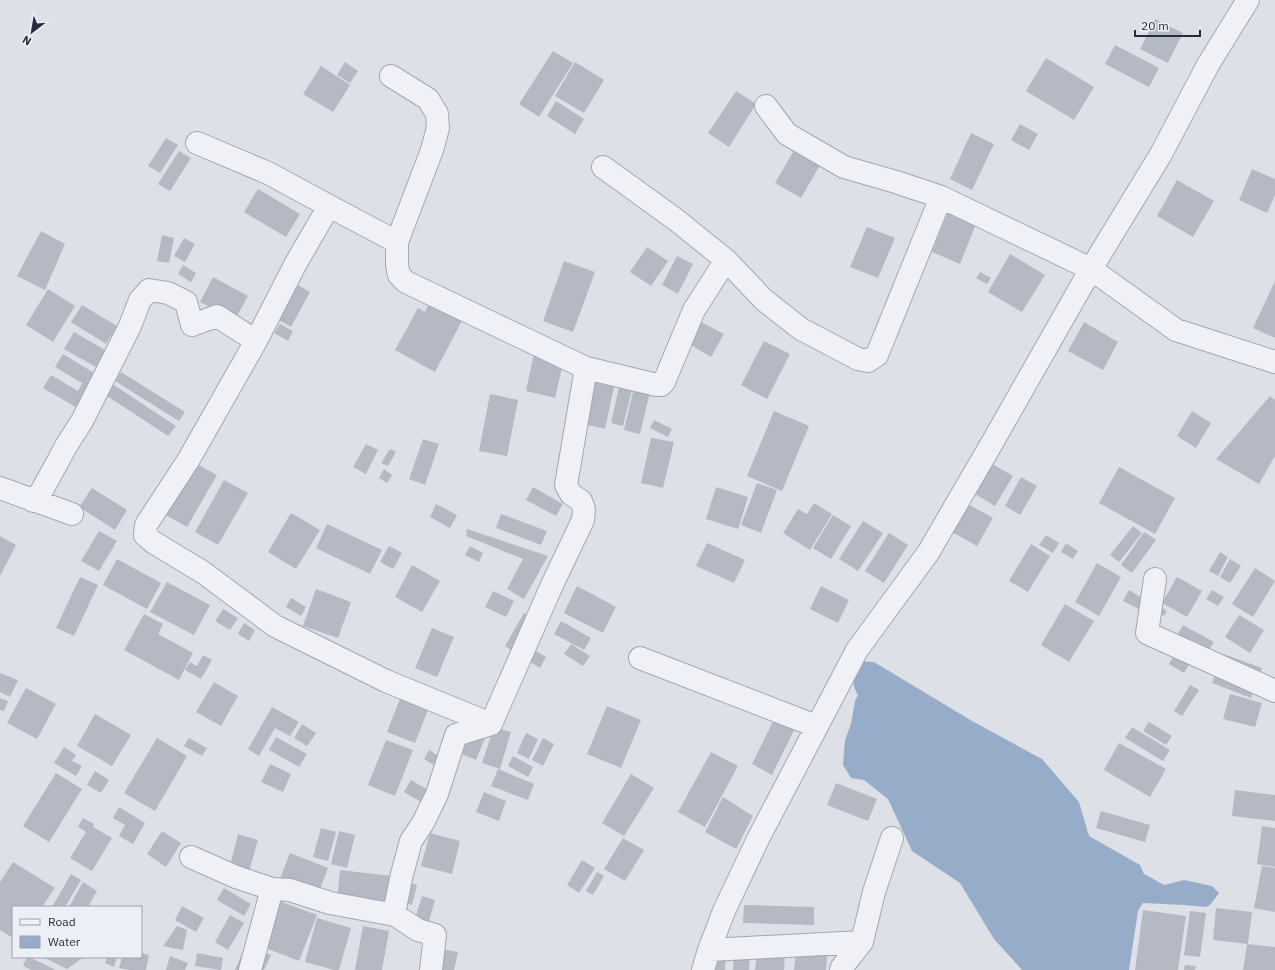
<svg xmlns="http://www.w3.org/2000/svg" width="1275" height="970" font-family="'IBM Plex Sans',sans-serif">
  <style>
    .water { fill: #96acc9 }
    .building { fill: #b4b9c4 }
    .lines { fill: none; stroke-linecap: round; stroke-linejoin: round }
    .street-casing { stroke: #a2a7b1; stroke-width: 24 }
    .street { stroke: #eff1f6; stroke-width: 22 }
  </style>
  <rect width="100%" height="100%" fill="#dde0e7"/>
  <path class="water" d="M858,661L874,662L972,721L1042,759L1079,802L1089,836L1140,865L1144,874L1164,885L1184,880L1212,886L1219,893L1210,905L1206,907L1184,905L1143,903L1138,911L1129,970H1022L994,939L960,883L912,851L888,799L864,780L851,778L843,765L845,740L851,724L855,701L858,695C850,683 854,673 858,661Z"/>
  <path class="building" d="M1155,19L1183,33L1168,63L1140,49Z
    M1115,45L1159,68L1149,87L1105,64Z
    M553,51L573,63L539,117L519,104Z
    M1046,58L1094,87L1074,120L1026,91Z
    M345,62L358,71L350,83L337,75Z
    M575,62L604,80L584,113L555,96Z
    M321,66L350,85L333,112L303,94Z
    M736,91L756,104L729,147L708,133Z
    M556,101L584,119L575,134L547,116Z
    M1020,124L1038,134L1029,150L1011,140Z
    M971,133L994,144L972,190L950,179Z
    M166,138L178,145L160,173L148,166Z
    M797,145L823,160L801,198L775,183Z
    M179,151L191,158L170,191L158,184Z
    M1252,169L1275,179V195L1267,213L1239,200Z
    M1177,180L1214,201L1193,237L1157,216Z
    M258,189L300,214L286,237L244,212Z
    M948,212L976,224L960,264L932,252Z
    M867,227L895,238L878,278L850,267Z
    M41,231L65,244L45,290L17,276Z
    M162,235L174,238L169,263L157,261Z
    M184,238L195,244L185,262L174,256Z
    M647,247L668,261L651,286L630,272Z
    M1010,254L1045,275L1022,312L988,292Z
    M677,256L693,264L678,294L662,285Z
    M564,261L595,272L573,332L543,321Z
    M183,265L196,273L191,282L178,274Z
    M980,272L991,278L987,284L976,278Z
    M213,277L248,296L235,320L200,302Z
    M1275,281V338L1253,328Z
    M298,285L310,292L291,327L279,320Z
    M48,289L75,306L53,342L26,325Z
    M431,299L464,317L435,372L395,350L418,308L425,312Z
    M82,305L117,326L106,344L71,322Z
    M701,322L724,334L711,357L689,344Z
    M1084,322L1118,342L1103,370L1068,351Z
    M280,324L293,331L288,341L274,333Z
    M74,332L105,350L96,367L64,349Z
    M764,341L790,354L767,399L741,385Z
    M535,348L565,355L555,398L526,391Z
    M63,354L99,376L79,409L43,388L51,375L78,391L82,383L55,367Z
    M121,372L185,412L179,421L115,381Z
    M585,380L614,387L605,429L575,422Z
    M111,383L176,426L168,436L104,394Z
    M619,387L632,390L623,426L611,423Z
    M634,388L650,392L640,434L624,430Z
    M490,394L518,400L507,456L479,451Z
    M1270,396L1275,400V456L1259,484L1216,459Z
    M774,411L809,426L782,491L747,476Z
    M1192,411L1211,423L1196,448L1177,436Z
    M654,420L672,429L668,437L650,428Z
    M651,438L674,442L663,488L641,483Z
    M423,439L439,444L425,485L409,479Z
    M366,444L378,450L366,474L353,467Z
    M390,449L396,452L388,466L381,463Z
    M193,462L217,475L187,527L164,514Z
    M989,462L1013,476L995,506L972,492Z
    M1119,467L1175,498L1155,534L1099,503Z
    M384,469L392,475L387,483L379,478Z
    M1021,477L1037,486L1020,515L1005,506Z
    M224,480L248,493L218,545L195,532Z
    M757,483L777,490L761,533L741,525Z
    M533,487L563,504L556,516L526,500Z
    M716,487L748,497L738,529L706,519Z
    M92,488L127,510L115,530L79,507Z
    M814,503L832,514L810,550L783,533L798,509L807,514Z
    M966,503L993,518L977,546L950,531Z
    M436,504L457,515L450,528L430,517Z
    M291,513L320,530L296,569L268,552Z
    M501,514L547,531L541,545L496,528Z
    M833,515L851,526L831,559L813,548Z
    M863,521L883,533L858,571L839,559Z
    M327,524L382,550L370,574L316,548Z
    M1133,526L1142,533L1119,562L1110,555Z
    M467,529L548,556L524,599L507,589L523,559L466,536Z
    M99,531L117,541L99,571L81,561Z
    M1144,532L1156,540L1132,573L1121,565Z
    M889,533L908,545L884,583L865,571Z
    M1046,535L1059,543L1053,553L1039,545Z
    M0,536L16,545L0,576Z
    M707,543L745,560L734,583L696,566Z
    M1066,543L1078,551L1073,559L1061,552Z
    M1031,544L1050,556L1028,592L1009,581Z
    M389,546L402,553L393,569L380,562Z
    M470,546L483,553L479,562L465,555Z
    M1220,552L1228,557L1218,576L1209,571Z
    M117,559L161,583L147,609L103,585Z
    M1230,559L1241,566L1230,583L1220,577Z
    M1097,563L1121,577L1099,616L1075,602Z
    M412,565L440,581L422,612L395,597Z
    M1255,568L1275,581L1253,617L1232,604Z
    M80,577L98,585L74,636L56,628Z
    M1177,577L1202,591L1187,617L1162,603Z
    M167,582L210,605L194,635L150,612Z
    M577,586L616,607L603,633L564,613Z
    M821,586L849,600L838,623L810,609Z
    M316,589L351,602L338,638L303,626Z
    M1129,590L1144,599L1139,609L1123,601Z
    M1212,590L1224,597L1218,606L1206,599Z
    M493,591L514,601L506,617L485,607Z
    M291,598L306,607L301,616L286,607Z
    M1147,598L1167,611L1164,616L1144,604Z
    M1065,604L1094,621L1069,662L1041,645Z
    M223,609L238,618L230,630L215,621Z
    M524,613L530,616L528,646L546,657L540,668L505,646Z
    M144,614L163,624L158,634L193,653L179,680L124,650Z
    M1239,615L1264,630L1250,653L1225,637Z
    M561,621L591,638L584,650L554,634Z
    M244,623L255,630L249,641L238,634Z
    M1183,625L1214,642L1208,652L1177,635Z
    M432,628L454,637L437,677L415,668Z
    M571,644L590,656L583,666L564,654Z
    M1178,649L1193,657L1184,673L1169,664Z
    M1223,654L1262,668L1251,698L1212,683Z
    M203,655L212,660L201,679L185,670L190,662L197,666Z
    M0,673L18,680L10,697L0,692Z
    M214,682L238,696L221,726L196,712Z
    M1190,685L1199,690L1182,716L1174,711Z
    M405,686L433,697L415,743L387,732Z
    M26,688L56,704L37,739L7,723Z
    M1230,694L1262,703L1255,727L1223,719Z
    M0,698L8,701L4,711L0,710Z
    M607,706L641,720L621,768L587,754Z
    M272,707L299,722L290,736L275,728L259,756L248,749Z
    M95,714L131,735L112,766L77,746Z
    M776,715L796,726L772,775L752,764Z
    M1149,722L1172,736L1166,745L1143,731Z
    M302,724L316,733L307,746L294,738Z
    M490,726L476,760L454,751Z
    M494,727L511,732L500,769L482,763Z
    M1132,727L1170,750L1163,761L1125,738Z
    M526,733L538,739L529,759L517,753Z
    M276,737L307,754L299,767L269,750Z
    M157,738L187,756L155,811L124,793Z
    M189,738L207,748L202,756L184,746Z
    M543,738L554,744L543,766L532,760Z
    M386,740L413,750L395,796L368,785Z
    M1119,743L1166,769L1150,797L1104,770Z
    M64,747L76,755L72,761L82,766L76,776L54,763Z
    M429,750L442,758L437,767L424,759Z
    M711,752L738,766L705,827L678,812Z
    M513,756L533,767L528,777L508,766Z
    M270,764L291,774L283,792L261,782Z
    M498,769L534,784L528,800L491,786Z
    M95,771L109,780L101,793L87,785Z
    M56,773L82,789L49,842L23,826Z
    M631,774L654,788L624,836L602,823Z
    M411,780L435,794L428,806L404,792Z
    M836,783L877,799L868,821L827,805Z
    M1235,790L1275,795V821L1232,816Z
    M484,792L506,801L499,821L476,812Z
    M723,797L753,816L736,849L705,832Z
    M119,807L145,823L133,844L119,836L125,825L113,818Z
    M1101,811L1150,825L1145,842L1096,828Z
    M83,818L94,824L93,827L112,838L92,871L70,858L86,832L78,827Z
    M1262,826L1275,828V867L1257,864Z
    M321,828L336,832L328,861L313,857Z
    M162,831L181,843L166,867L147,854Z
    M339,831L355,835L347,868L331,864Z
    M430,833L460,841L452,874L421,866Z
    M238,834L258,840L248,875L229,870Z
    M623,838L644,850L625,881L604,869Z
    M290,853L328,868L316,899L278,884Z
    M582,860L595,868L579,893L567,885Z
    M13,862L55,888L42,907H13V938L0,930V882Z
    M1262,866L1275,868V912L1254,908Z
    M340,870L391,876L387,915L336,910Z
    M597,872L604,876L593,895L586,891Z
    M71,874L81,880L65,907H52Z
    M83,882L97,891L88,907H69Z
    M406,882L417,885L412,905L400,902Z
    M224,888L251,904L244,916L217,900Z
    M422,896L435,900L427,928L413,925Z
    M268,897L317,915L299,961L250,942Z
    M744,905L814,907V925L743,923Z
    M182,906L204,918L196,932L175,920Z
    M1216,908L1252,912L1248,944L1213,940Z
    M1143,910L1186,916L1178,970H1135Z
    M1190,911L1206,913L1200,957L1184,955Z
    M230,915L244,923L228,950L215,942Z
    M317,918L351,928L339,970H334L305,962Z
    M177,926L187,930L183,950L163,946Z
    M363,926L389,931L382,970H355Z
    M797,943L828,946L826,970H794Z
    M246,944L271,955L264,970H235Z
    M1247,944L1275,947V970H1243Z
    M431,947L458,952L454,970H425Z
    M757,952L785,954L784,970H755Z
    M141,953L149,955L146,970H129L119,968L122,957H141Z
    M197,953L223,958L221,970L195,966Z
    M734,954L750,956L749,970H733Z
    M170,956L188,963L185,970H166Z
    M726,956L725,970H696Z
    M27,957H29L56,970H32L23,966Z
    M46,957L59,958L84,957L67,969L45,958Z
    M107,957H117L114,967L105,963Z
    M1185,965L1196,966L1195,970H1184Z"/>
  <g class="lines">
    <defs>
      <path id="street" d="M391,76L428,99L437,114L438,128L432,150L397,242V265L399,275L406,282L586,368
        M766,106L787,134L844,167L896,182L941,197
        M197,143L268,173L329,206L296,263L256,341
        M603,167L675,219L726,260
        M329,206L397,242
        M0,488L72,514
        M33,501L41,492L57,463L66,446L82,421L130,326L140,300L149,290L168,293L186,302L192,325L217,316L256,341L189,459L146,525L145,535L153,542L204,573L275,626L386,681L491,724
        M1155,579L1147,633L1275,691
        M640,658L816,726
        M892,838L874,892L862,942L709,950L724,911L758,839L857,650L928,553L992,443L1091,269L1161,154L1209,63L1248,0
        M191,857L236,877L272,889
        M395,915L418,930L435,935L431,970
        M250,970L272,889L290,890L330,903L395,915V908L402,874L411,841L423,823L437,794L456,735L491,724L552,585L583,520L584,509L581,501L571,494L566,485L586,368L657,385H661L664,382L694,310L726,260L764,300L801,329L858,359L868,361L877,355L941,197L1091,269L1176,330L1275,362
        M703,970L709,950
        M841,970L842,967L862,942"/>
    </defs>
    <use href="#street" class="street-casing"/>
    <use href="#street" class="street"/>
  </g>
  <rect x="12" y="906" width="130" height="52" fill="#eceff5" stroke="#9da1ac"/>
  <rect x="20" y="919" width="20" height="6" fill="#eff1f6" stroke="#9da1ac"/>
  <text x="48" y="926" font-size="12" fill="#262d3e">Road</text>
  <rect x="20" y="936" width="20" height="12" fill="#96acc9" stroke="#9da1ac"/>
  <text x="48" y="946" font-size="12" fill="#262d3e">Water</text>
  <g transform="translate(32 32) rotate(211)" stroke="#eceff5" stroke-width="3" paint-order="stroke">
  <path d="M0-3L7 15L0 10L-7 15Z" fill="#262d3e"/>
  <text y="-6" font-size="11" font-weight="bold" text-anchor="middle" fill="#262d3e">N</text>
  </g>
  <path d="M1135 30v6h65v-6" fill="none" stroke="#262d3e" stroke-width="2"/>
  <text x="1141" y="30" font-size="12" fill="#262d3e" stroke="#eceff5" stroke-width="3" paint-order="stroke">20 m</text>
</svg>
